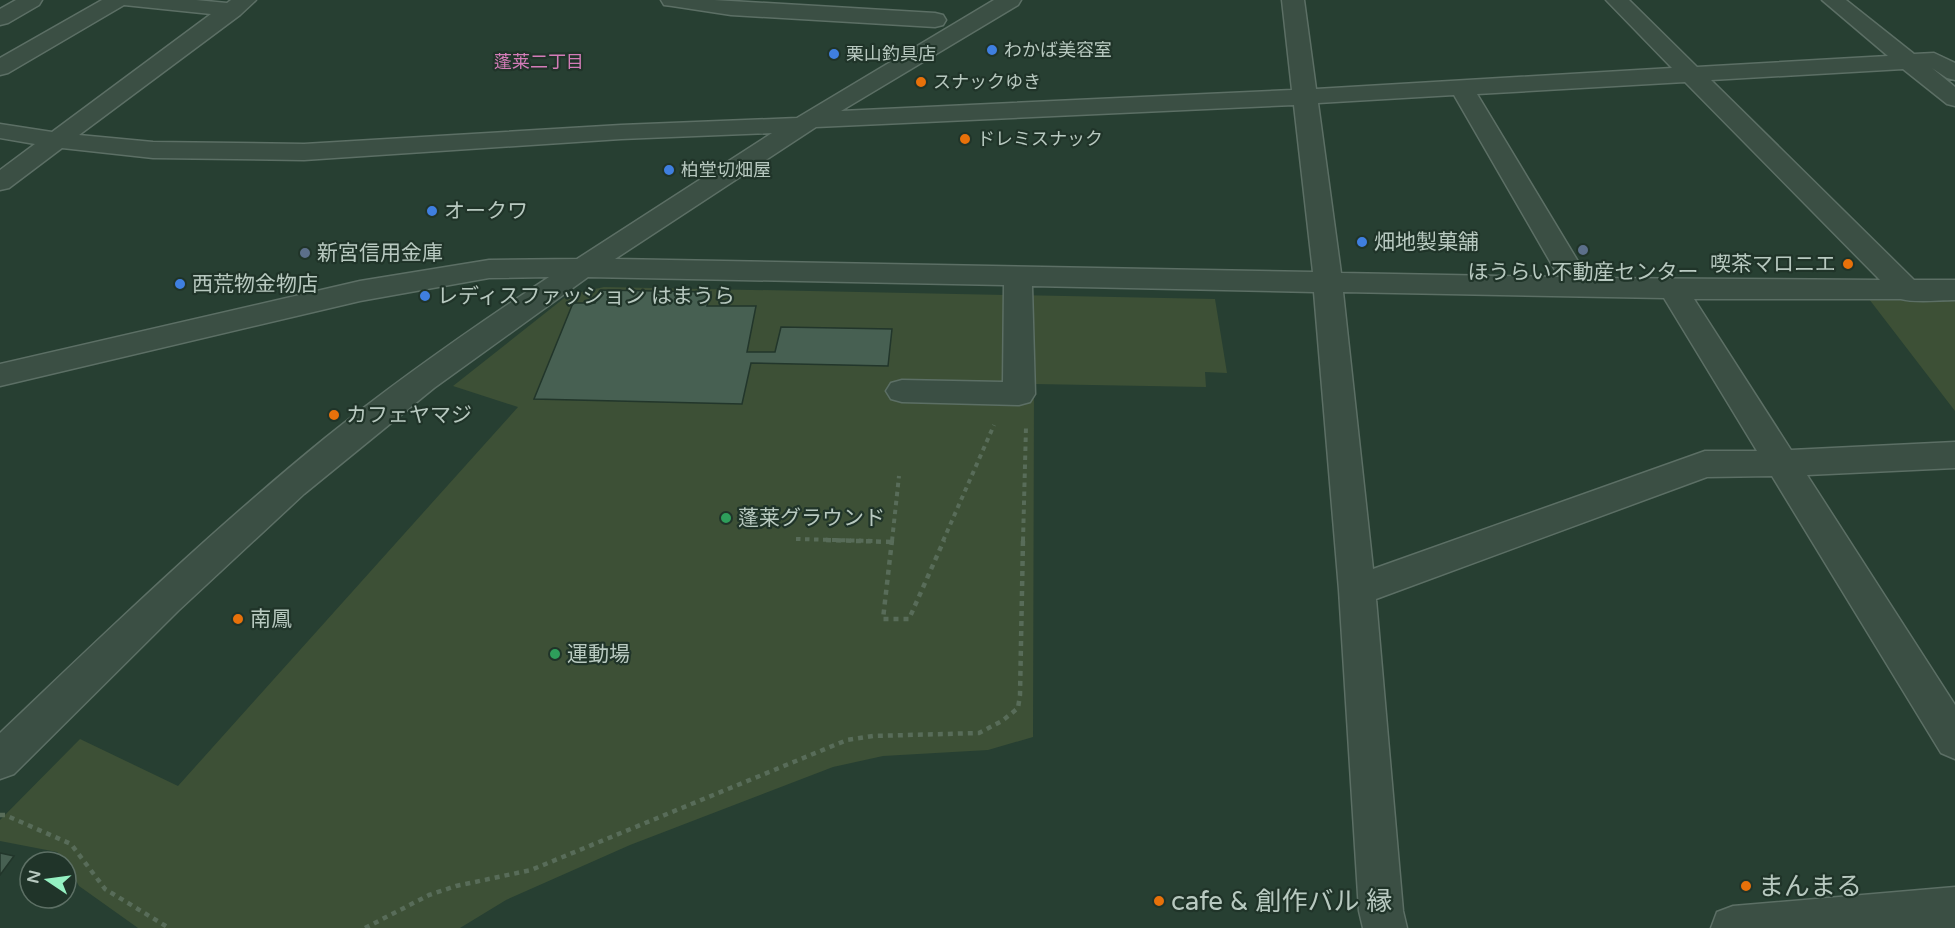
<svg xmlns="http://www.w3.org/2000/svg" width="1955" height="928" font-family="'Varela Round','Noto Sans JP',sans-serif">
  <style>
    .green { fill: #3d5036 }
    .building { fill: #476052; stroke: #22362b; stroke-width: 1.5 }
    .lines { fill: none; stroke-linecap: round; stroke-linejoin: round }
    .minor-casing { stroke: #5c6f65; stroke-width: 3 }
    .path-far1 { stroke: #586c59; stroke-width: 4; stroke-dasharray: 4.5 4.5; stroke-linecap: butt }
    .path { stroke: #586c59; stroke-width: 4.5; stroke-dasharray: 5 5; stroke-linecap: butt }
    .minor { fill: #3b4f44; fill-rule: evenodd }
    .shop-dot { fill: #3f7fe0; stroke: #203429; stroke-width: 2 }
    .food-dot { fill: #e8710a; stroke: #203429; stroke-width: 2 }
    .service-dot { fill: #5c6f8a; stroke: #203429; stroke-width: 2 }
    .leisure-dot { fill: #2e9e5b; stroke: #203429; stroke-width: 2 }
    .labels { text-anchor: middle; stroke-width: 4.5; stroke-linejoin: round; paint-order: stroke }
    .far-poi-label { font-size: 18px; fill: #b8c9c0; stroke: #203429; text-anchor: start }
    .far-neighbourhood-label { font-size: 18px; fill: #d37cb8; stroke: #203429 }
    .poi-label { font-size: 21px; fill: #b8c9c0; stroke: #203429; text-anchor: start }
    .near-poi-label { font-size: 26px; fill: #b8c9c0; stroke: #203429; text-anchor: start }
  </style>
  <rect width="100%" height="100%" fill="#273f32"/>
  <path class="green" d="M604,287L1215,299L1227,373L1205,372L1206,387L1034,384L1033,737L988,750L883,756L833,767L630,845L506,900L460,928H138L79,886L66,862L57,852L0,841V820L80,739L178,786L518,407L453,386L568,295Z
    M1955,298V411L1869,299Z"/>
  <path class="building" d="M601,290L711,292L707,306H756L747,352H775L781,327L892,329L888,366L751,363L742,404L534,399L573,303H595Z
    M0,853L14,856L0,875Z"/>
  <g class="lines">
    <defs>
      <path id="minor" d="M16,0H42L39,5L8,23L0,25V9Z
        M102,0H196L227,3L231,0H256L240,15L79,135L153,142L304,144L621,125L797,118L994,0H1021L1018,5L841,111L1292,90L1282,0H1304L1316,89L1672,68L1606,0H1629L1697,67L1888,56L1822,0H1846L1914,54L1934,53L1955,63V80L1947,78L1932,68L1955,87V106L1947,104L1903,69L1711,80L1914,280H1955V300C1939,300 1915,303 1901,299H1694L1791,450L1955,442V468L1807,475L1955,705V759L1941,753L1772,476L1707,477L1376,599L1403,911L1407,928H1363L1359,911L1339,590L1314,292L1032,286L1035,394L1030,402L1019,405L902,402L891,399L886,391L891,383L902,380L1003,382L1004,285L588,277L434,388L304,494L178,611L14,774L0,779V733C106,632 211,531 324,439C396,381 472,328 549,277L489,278L360,301L0,386V364L360,281L489,260L577,259L772,133L621,139L304,160L153,158L62,148L9,188L0,190V170L35,144L0,138V124L52,132L211,14L124,5L8,73L0,75V58ZM1685,82L1880,280L1588,278L1477,94ZM1454,95L1559,277L1341,273L1318,103ZM1294,105L1313,272L615,259L816,127ZM1343,292L1664,298L1757,451H1705L1373,569Z
        M661,0H714L935,13L943,15L946,20L943,25L935,27L731,15L672,6L664,5Z
        M1955,887V928H1711L1717,912L1733,906Z"/>
    </defs>
    <use href="#minor" class="minor-casing"/>
    <path class="path-far1" d="M796,539L874,541
      M892,541L899,476
      M943,541L994,425
      M1023,541L1026,427"/>
    <path class="path" d="M826,540L892,542
      M892,540L883,619H909L944,540
      M0,815H5L71,844L105,889L169,928
      M365,928L429,895L456,886L531,870L847,740L873,736L979,733L1002,721L1018,708L1020,695L1023,540"/>
    <use href="#minor" class="minor"/>
  </g>
  <g class="shop-dot">
    <circle cx="992" cy="50" r="6"/>
    <circle cx="834" cy="54" r="6"/>
    <circle cx="669" cy="170" r="6"/>
    <circle cx="432" cy="211" r="6"/>
    <circle cx="1362" cy="242" r="6"/>
    <circle cx="180" cy="284" r="6"/>
    <circle cx="425" cy="296" r="6"/>
  </g>
  <g class="food-dot">
    <circle cx="921" cy="82" r="6"/>
    <circle cx="965" cy="139" r="6"/>
    <circle cx="1848" cy="264" r="6"/>
    <circle cx="334" cy="415" r="6"/>
    <circle cx="238" cy="619" r="6"/>
    <circle cx="1746" cy="886" r="6"/>
    <circle cx="1159" cy="901" r="6"/>
  </g>
  <g class="service-dot">
    <circle cx="1583" cy="250" r="6"/>
    <circle cx="305" cy="253" r="6"/>
  </g>
  <g class="leisure-dot">
    <circle cx="726" cy="518" r="6"/>
    <circle cx="555" cy="654" r="6"/>
  </g>
  <g class="labels">
    <g class="far-poi-label">
      <text x="1004" y="56">わかば美容室</text>
      <text x="846" y="60">栗山釣具店</text>
      <text x="933" y="88">スナックゆき</text>
      <text x="977" y="145">ドレミスナック</text>
      <text x="681" y="176">柏堂切畑屋</text>
    </g>
    <g class="far-neighbourhood-label">
      <text x="539" y="68">蓬莱二丁目</text>
    </g>
    <g class="poi-label">
      <text x="444" y="218">オークワ</text>
      <text x="1374" y="249">畑地製菓舗</text>
      <text x="317" y="260">新宮信用金庫</text>
      <text x="1836" y="271" text-anchor="end">喫茶マロニエ</text>
      <text x="1583" y="279" text-anchor="middle">ほうらい不動産センター</text>
      <text x="192" y="291">西荒物金物店</text>
      <text x="437" y="303">レディスファッション はまうら</text>
      <text x="346" y="422">カフェヤマジ</text>
      <text x="738" y="525">蓬莱グラウンド</text>
      <text x="250" y="626">南鳳</text>
      <text x="567" y="661">運動場</text>
    </g>
    <g class="near-poi-label">
      <text x="1758" y="895">まんまる</text>
      <text x="1171" y="910">cafe &amp; 創作バル 縁</text>
    </g>
  </g>
  <g transform="translate(48 880) rotate(283)"><circle r="28" fill="#203429" stroke="#5d7065" stroke-width="1.5"/>
  <path d="M0-4.5L10 22L0 15L-10 22Z" fill="#95f1c2"/>
  <text y="-9" font-size="16" font-weight="bold" text-anchor="middle" fill="#b8c9c0">N</text>
  </g>
</svg>
